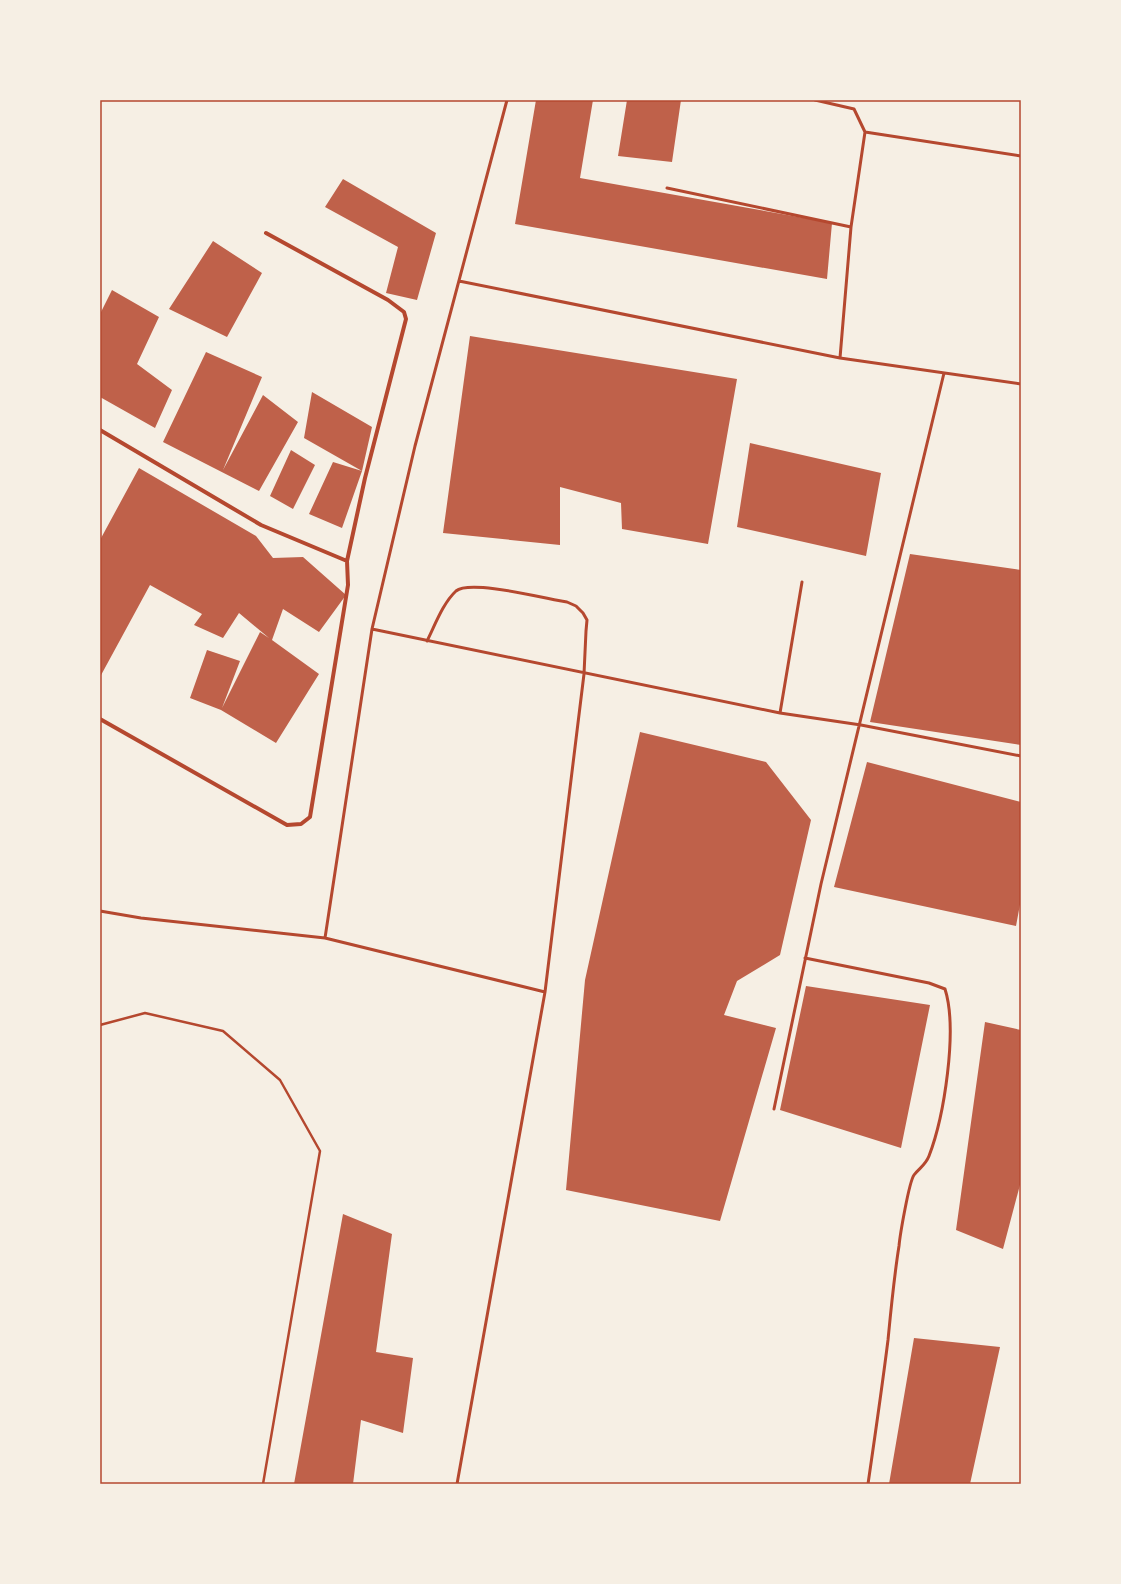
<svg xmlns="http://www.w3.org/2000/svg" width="1121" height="1584" font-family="Ubuntu,sans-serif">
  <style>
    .building { fill: #bf614a }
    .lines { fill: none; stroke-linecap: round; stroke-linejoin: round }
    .path { stroke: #b5482f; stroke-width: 2.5 }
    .service { stroke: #b5482f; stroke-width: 3 }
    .minor { stroke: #b5482f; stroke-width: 4 }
    .neatline { fill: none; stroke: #b5482f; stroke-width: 1.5 }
  </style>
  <rect width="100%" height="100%" fill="#f6efe4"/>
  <path class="building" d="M536,100H593L580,178L832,223L827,279L515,224Z
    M627,100H681L672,162L618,156Z
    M343,179L436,233L417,300L386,293L398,247L325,207Z
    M213,241L262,273L227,337L169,309Z
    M112,290L159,317L137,364L172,390L155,428L100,397V314Z
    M470,336L737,379L708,544L622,529L621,503L560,487V545L443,533Z
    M206,352L262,377L223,470L263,395L298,422L259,491L163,442Z
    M312,392L372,427L362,471L304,438Z
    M750,443L881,473L866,556L737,527Z
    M291,450L315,465L293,509L270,496Z
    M333,462L362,471L342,528L309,514Z
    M139,468L256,536L273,558L303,557L346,595L319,632L283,609L272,640L319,674L276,743L221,710L190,698L207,650L240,661L222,708L260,632L269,638L239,613L223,638L194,625L202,614L150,585L100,677V540Z
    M910,554L1021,570V745L870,722Z
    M640,732L766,762L811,820L780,955L737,981L724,1015L776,1028L720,1221L566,1190L585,980Z
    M867,762L1021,802V899L1016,926L834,887Z
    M806,986L930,1005L901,1148L780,1110Z
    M985,1022L1021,1030V1181L1003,1249L956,1230Z
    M343,1214L392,1234L376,1352L413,1358L403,1433L361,1420L353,1484H294Z
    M914,1338L1000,1347L970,1484H889Z"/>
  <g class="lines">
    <path class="path" d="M100,1025L145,1013L223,1031L280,1080L320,1151L263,1484"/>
    <path class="service" d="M815,100L854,109L865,132L851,227L840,358
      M865,132L1021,156
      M667,188L851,227
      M459,281L840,358L1021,384
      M372,629L780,713L861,725L1021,756
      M427,641C435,625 443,603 456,591C470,579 547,599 567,602L576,606L583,613L587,620L586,631L584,674L545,992L457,1484
      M780,713L802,582
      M100,911L141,918L325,938L545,992
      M325,938L372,629L415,446L507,100
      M805,958L929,983L945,989C958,1030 944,1117 929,1156C925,1166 919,1168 914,1175C909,1182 900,1235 899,1246C894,1277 891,1309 888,1340C882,1388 875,1436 868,1484
      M774,1109L821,884L944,373"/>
    <path class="minor" d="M100,430L261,525L347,561
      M100,719L287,825L301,824L310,817L348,585L347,561L365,478L406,319L404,312L388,300L266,233"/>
  </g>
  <rect width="1121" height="1584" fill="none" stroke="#f6efe4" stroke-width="202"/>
  <rect x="101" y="101" width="919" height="1382" class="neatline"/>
</svg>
